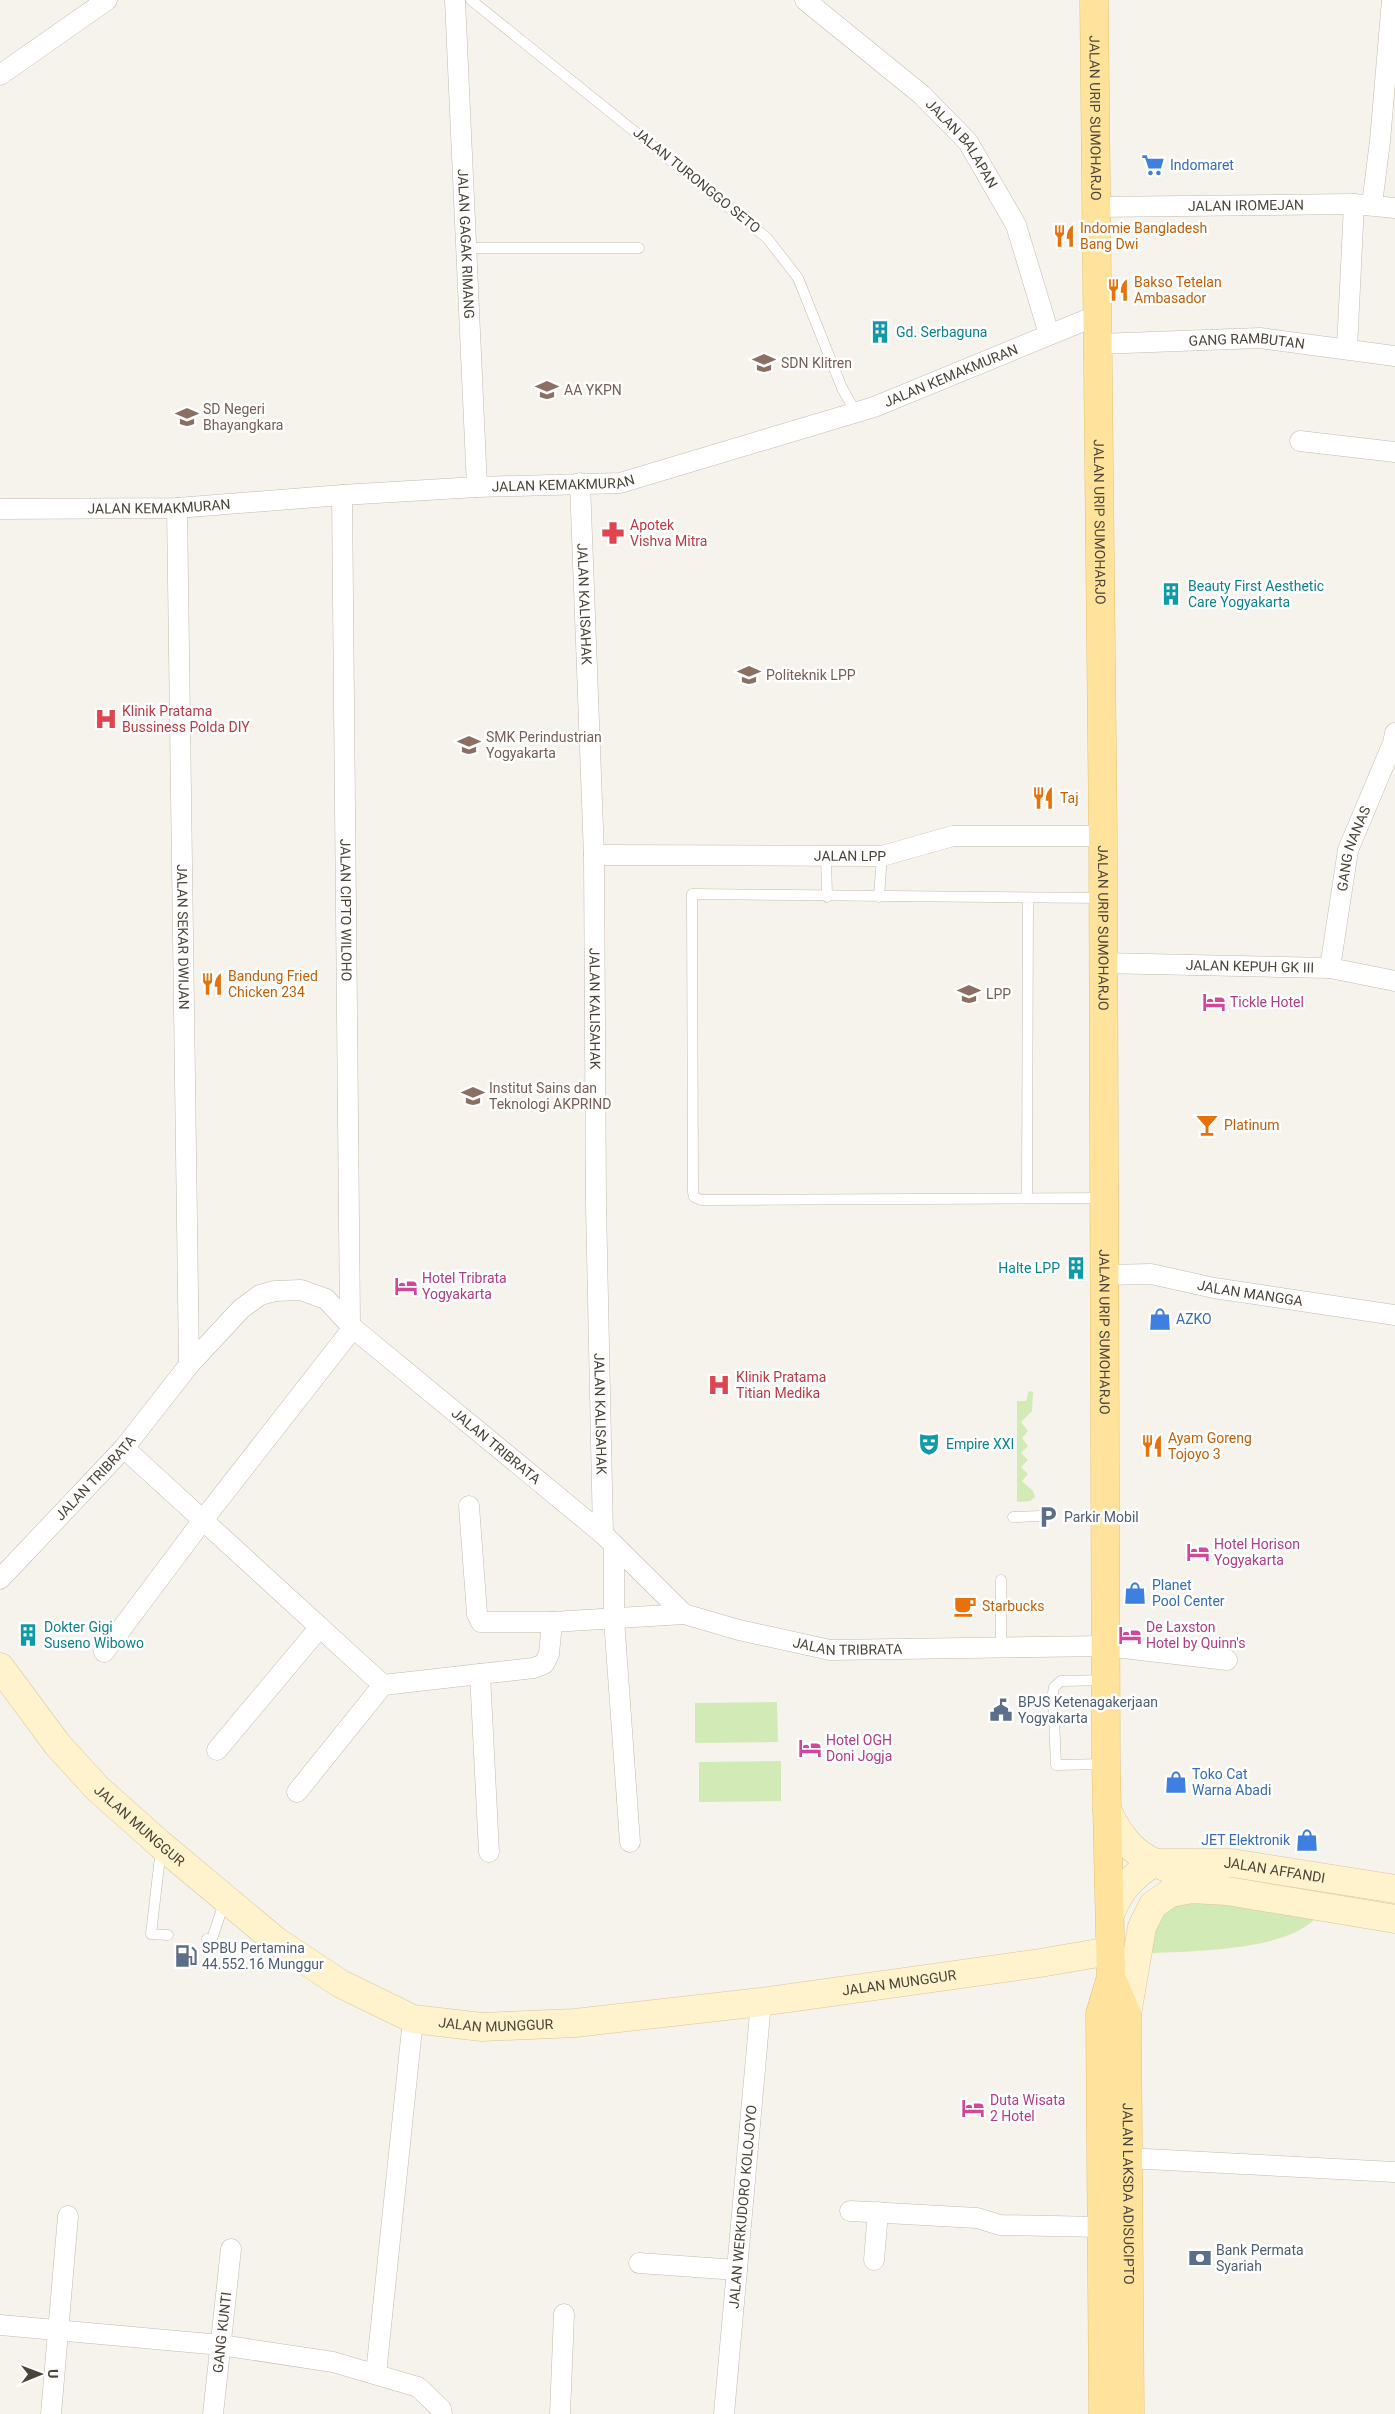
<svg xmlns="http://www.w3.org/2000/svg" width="1395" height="2414" font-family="Roboto,sans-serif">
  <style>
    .green { fill: #d2eab5 }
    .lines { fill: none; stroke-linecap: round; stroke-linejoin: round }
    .lane-casing { stroke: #c2bbae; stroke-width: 11 }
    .street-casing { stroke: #c2bbae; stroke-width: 21 }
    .secondary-casing { stroke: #d6c79b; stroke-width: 29 }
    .primary-casing { stroke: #e6c16a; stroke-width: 29 }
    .lane { stroke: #fff; stroke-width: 10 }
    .street { stroke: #fff; stroke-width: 20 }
    .secondary { stroke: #fff3cd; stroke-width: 28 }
    .primary { stroke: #ffe39c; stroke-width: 28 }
    .labels { text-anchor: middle; stroke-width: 5; stroke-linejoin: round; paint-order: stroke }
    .street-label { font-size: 14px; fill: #4b4439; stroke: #fff }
    .shop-label { font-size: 14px; fill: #366cbe; stroke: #fff; text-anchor: start }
    .food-label { font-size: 14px; fill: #c56008; stroke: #fff; text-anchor: start }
    .culture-label { font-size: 14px; fill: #0d838f; stroke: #fff; text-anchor: start }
    .education-label { font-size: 14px; fill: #785e54; stroke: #fff; text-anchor: start }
    .health-label { font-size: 14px; fill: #be3a42; stroke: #fff; text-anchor: start }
    .hotel-label { font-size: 14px; fill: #b23c85; stroke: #fff; text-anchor: start }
    .service-label { font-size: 14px; fill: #4e5e75; stroke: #fff; text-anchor: start }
  </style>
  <rect width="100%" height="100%" fill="#f6f3ec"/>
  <path class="green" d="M1029,1391L1033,1392L1032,1411L1021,1422L1028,1431L1022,1438L1028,1446L1021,1453L1028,1460L1021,1467L1028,1474L1022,1481L1033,1491L1035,1497L1030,1501L1017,1502V1401H1026Z
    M777,1702L778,1742L695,1743V1703Z
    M781,1761V1801L699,1802V1762Z
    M1193,1899L1316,1918C1284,1951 1196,1951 1152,1953V1930L1159,1913Z"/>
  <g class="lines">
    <defs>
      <path id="lane" d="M471,0L767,238L798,278L842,388L856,413
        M466,248H639
        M826,855L827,897
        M879,897L882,856
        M1101,898L692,894L693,1192L694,1197L701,1200L1103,1198
        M1027,1198L1028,898
        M1013,1517L1040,1516
        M1001,1580V1648
        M1105,1680L1061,1681L1054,1687L1053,1693L1056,1765L1105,1764
        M161,1848L151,1934L168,1935
        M207,1939H212L225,1900"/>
      <g id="street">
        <path id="s1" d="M455,0L477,487"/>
        <path id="s2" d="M805,0L922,95L968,142L1016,225L1049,334"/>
        <path d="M0,75L107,0"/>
        <path d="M1372,204L1380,141L1392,0"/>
        <path id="s3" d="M1097,207L1354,204L1395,208"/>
        <path id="s4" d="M1098,344L1260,338L1395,356"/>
        <path d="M1347,349L1354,204"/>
        <path d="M1300,441L1395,452"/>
        <path id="s5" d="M580,483L594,855L596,1205L603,1534"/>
        <path id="s6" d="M342,495L350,1325"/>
        <path id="s7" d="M177,508L189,1365"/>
        <path id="s8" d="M0,509L177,508L342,495L477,487L620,483L874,407L1098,315"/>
        <path id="s9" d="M594,855L882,856L953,836H1103"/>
        <path id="s10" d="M1102,963L1330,968L1395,981"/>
        <path id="s11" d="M1330,968L1348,850L1393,743L1395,733"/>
        <path id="s12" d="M1104,1275L1151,1274L1214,1288L1395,1315"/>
        <path d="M124,1448L383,1685L480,1674"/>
        <path d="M469,1506L477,1614L481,1622H552L684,1614"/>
        <path d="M614,1545V1619L630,1842"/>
        <path id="s13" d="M0,1579L124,1448L189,1365L241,1309L260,1295L275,1291L301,1290L326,1299L353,1328L603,1534L684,1614L739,1630L830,1650L1106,1646L1227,1660"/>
        <path d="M104,1652L203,1520L353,1328"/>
        <path d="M217,1750L320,1627"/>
        <path d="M297,1792L383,1685"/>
        <path d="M489,1852L480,1674L534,1668L544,1664L549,1654L552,1622"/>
        <path d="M1127,2158L1395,2172"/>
        <path d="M850,2211L977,2218L1000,2225L1101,2227"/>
        <path d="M874,2260L878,2212"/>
        <path d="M639,2263L737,2270"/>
        <path d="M0,2325L221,2345L333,2362L418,2387L441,2409L442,2414"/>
        <path d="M376,2374L413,2019"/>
        <path d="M51,2414L68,2216"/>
        <path id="s14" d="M213,2414L231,2249"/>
        <path d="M560,2414L564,2314"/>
        <path id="s15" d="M724,2414L761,2002"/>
      </g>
      <g id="secondary">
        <path id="s16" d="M0,1667L57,1744L97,1788L161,1845L276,1941L341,1984L413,2019L482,2027L575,2023L761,2002L1040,1963L1110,1951"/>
        <path d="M1107,1810C1122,1842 1136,1857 1170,1869"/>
        <path id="s17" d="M1153,1863H1232L1395,1889"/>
        <path d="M1110,1914C1121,1889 1130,1878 1153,1863"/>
        <path d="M1127,2014L1142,1927L1153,1905L1170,1893L1192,1889L1227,1891L1395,1919"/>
      </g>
      <g id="primary">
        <path id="s18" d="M1094,0L1103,836L1106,1764L1111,1977L1100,2014L1103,2414"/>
        <path id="s19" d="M1111,1977L1127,2014L1130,2414"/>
      </g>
    </defs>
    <use href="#lane" class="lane-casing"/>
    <use href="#street" class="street-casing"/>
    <use href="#secondary" class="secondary-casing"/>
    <use href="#primary" class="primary-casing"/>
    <use href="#lane" class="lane"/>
    <use href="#street" class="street"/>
    <use href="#secondary" class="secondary"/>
    <use href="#primary" class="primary"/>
  </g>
  <defs>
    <symbol id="supermarket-bare" viewBox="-9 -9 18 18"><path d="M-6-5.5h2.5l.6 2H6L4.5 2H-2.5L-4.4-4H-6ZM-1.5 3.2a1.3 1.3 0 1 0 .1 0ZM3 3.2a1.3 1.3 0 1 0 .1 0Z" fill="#3f7fe0" stroke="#fff" stroke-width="2.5" paint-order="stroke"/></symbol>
    <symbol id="restaurant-bare" viewBox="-9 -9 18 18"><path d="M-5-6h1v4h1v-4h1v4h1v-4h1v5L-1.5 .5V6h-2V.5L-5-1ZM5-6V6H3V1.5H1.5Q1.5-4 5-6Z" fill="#e8710a" stroke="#fff" stroke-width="2.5" paint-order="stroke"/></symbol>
    <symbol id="building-bare" viewBox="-9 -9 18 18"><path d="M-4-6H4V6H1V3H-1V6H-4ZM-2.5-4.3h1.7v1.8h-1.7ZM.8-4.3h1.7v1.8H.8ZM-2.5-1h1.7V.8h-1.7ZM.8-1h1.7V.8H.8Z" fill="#0f9aa8" stroke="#fff" stroke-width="2.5" paint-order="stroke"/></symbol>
    <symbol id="school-bare" viewBox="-9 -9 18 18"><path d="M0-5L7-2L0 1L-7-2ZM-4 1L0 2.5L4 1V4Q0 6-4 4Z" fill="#8d6e63" stroke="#fff" stroke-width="2.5" paint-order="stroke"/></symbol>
    <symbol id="university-bare" viewBox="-9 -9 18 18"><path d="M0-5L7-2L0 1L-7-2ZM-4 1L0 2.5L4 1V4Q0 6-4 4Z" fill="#8d6e63" stroke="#fff" stroke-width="2.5" paint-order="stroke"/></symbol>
    <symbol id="pharmacy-bare" viewBox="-9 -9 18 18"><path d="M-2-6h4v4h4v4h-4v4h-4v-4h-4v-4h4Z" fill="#e0444e" stroke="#fff" stroke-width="2.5" paint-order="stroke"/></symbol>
    <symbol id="hospital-bare" viewBox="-9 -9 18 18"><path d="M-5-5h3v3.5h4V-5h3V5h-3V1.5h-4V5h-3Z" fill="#e0444e" stroke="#fff" stroke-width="2.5" paint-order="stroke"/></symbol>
    <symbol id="hotel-bare" viewBox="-9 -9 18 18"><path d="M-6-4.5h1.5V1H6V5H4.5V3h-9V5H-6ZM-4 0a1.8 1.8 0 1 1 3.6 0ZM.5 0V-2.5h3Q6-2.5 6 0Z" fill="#d1479c" stroke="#fff" stroke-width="2.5" paint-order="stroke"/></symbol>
    <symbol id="bar-bare" viewBox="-9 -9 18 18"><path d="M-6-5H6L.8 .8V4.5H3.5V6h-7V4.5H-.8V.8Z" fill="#e8710a" stroke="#fff" stroke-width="2.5" paint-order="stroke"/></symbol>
    <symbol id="shop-bare" viewBox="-9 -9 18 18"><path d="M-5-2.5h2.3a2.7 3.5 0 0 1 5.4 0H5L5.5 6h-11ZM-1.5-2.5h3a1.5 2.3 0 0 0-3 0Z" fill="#3f7fe0" stroke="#fff" stroke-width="2.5" paint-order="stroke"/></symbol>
    <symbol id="theatre-bare" viewBox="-9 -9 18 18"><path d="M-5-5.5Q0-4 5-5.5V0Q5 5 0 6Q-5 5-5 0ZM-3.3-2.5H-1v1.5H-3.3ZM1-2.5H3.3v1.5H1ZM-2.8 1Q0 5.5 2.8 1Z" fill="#0f9aa8" stroke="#fff" stroke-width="2.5" paint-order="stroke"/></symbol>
    <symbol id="parking-bare" viewBox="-9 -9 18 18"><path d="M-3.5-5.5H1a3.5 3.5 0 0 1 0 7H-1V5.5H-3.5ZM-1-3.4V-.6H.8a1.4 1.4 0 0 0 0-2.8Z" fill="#5c6f8a" stroke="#fff" stroke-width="2.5" paint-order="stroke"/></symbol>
    <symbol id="cafe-bare" viewBox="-9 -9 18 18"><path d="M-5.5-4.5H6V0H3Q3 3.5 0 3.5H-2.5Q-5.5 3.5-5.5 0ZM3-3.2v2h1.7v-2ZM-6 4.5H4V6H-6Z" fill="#e8710a" stroke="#fff" stroke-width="2.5" paint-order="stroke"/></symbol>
    <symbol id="civic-bare" viewBox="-9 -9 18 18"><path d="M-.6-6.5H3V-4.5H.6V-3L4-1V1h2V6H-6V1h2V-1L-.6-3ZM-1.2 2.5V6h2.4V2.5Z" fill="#5c6f8a" stroke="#fff" stroke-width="2.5" paint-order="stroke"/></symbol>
    <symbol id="fuel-bare" viewBox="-9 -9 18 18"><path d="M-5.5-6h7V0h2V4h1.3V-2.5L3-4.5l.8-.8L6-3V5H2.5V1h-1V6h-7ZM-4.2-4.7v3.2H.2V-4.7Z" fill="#5c6f8a" stroke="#fff" stroke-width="2.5" paint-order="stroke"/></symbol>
    <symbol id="bank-bare" viewBox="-9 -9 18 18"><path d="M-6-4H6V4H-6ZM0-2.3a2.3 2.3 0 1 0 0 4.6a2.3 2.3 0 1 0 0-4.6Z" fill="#5c6f8a" stroke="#fff" stroke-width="2.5" paint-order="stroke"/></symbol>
  </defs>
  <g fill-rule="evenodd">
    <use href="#supermarket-bare" x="1137" y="149" width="32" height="32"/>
    <use href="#restaurant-bare" x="1048" y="220" width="32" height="32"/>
    <use href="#restaurant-bare" x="1102" y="274" width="32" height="32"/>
    <use href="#building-bare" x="864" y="316" width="32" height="32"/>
    <use href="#school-bare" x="748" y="347" width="32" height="32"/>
    <use href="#university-bare" x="531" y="374" width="32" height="32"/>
    <use href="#school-bare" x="171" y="401" width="32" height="32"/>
    <use href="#pharmacy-bare" x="597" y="517" width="32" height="32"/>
    <use href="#building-bare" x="1155" y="578" width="32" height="32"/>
    <use href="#university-bare" x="733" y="659" width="32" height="32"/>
    <use href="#hospital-bare" x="90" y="703" width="32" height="32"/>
    <use href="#school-bare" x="453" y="729" width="32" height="32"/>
    <use href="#restaurant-bare" x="1027" y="782" width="32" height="32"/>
    <use href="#restaurant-bare" x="196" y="968" width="32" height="32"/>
    <use href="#university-bare" x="953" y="978" width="32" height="32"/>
    <use href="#hotel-bare" x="1198" y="986" width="32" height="32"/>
    <use href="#university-bare" x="457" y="1080" width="32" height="32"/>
    <use href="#bar-bare" x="1191" y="1109" width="32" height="32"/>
    <use href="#building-bare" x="1060" y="1252" width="32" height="32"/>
    <use href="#hotel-bare" x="390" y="1270" width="32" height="32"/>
    <use href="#shop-bare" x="1144" y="1303" width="32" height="32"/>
    <use href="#hospital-bare" x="703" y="1369" width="32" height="32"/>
    <use href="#theatre-bare" x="913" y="1428" width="32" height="32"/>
    <use href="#restaurant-bare" x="1136" y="1430" width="32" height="32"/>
    <use href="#parking-bare" x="1032" y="1501" width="32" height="32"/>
    <use href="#hotel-bare" x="1182" y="1536" width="32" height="32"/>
    <use href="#shop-bare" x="1119" y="1577" width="32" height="32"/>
    <use href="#cafe-bare" x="949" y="1590" width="32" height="32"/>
    <use href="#building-bare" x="12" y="1619" width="32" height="32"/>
    <use href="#hotel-bare" x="1114" y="1619" width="32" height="32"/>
    <use href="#civic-bare" x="985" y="1694" width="32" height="32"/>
    <use href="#hotel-bare" x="794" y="1732" width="32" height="32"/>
    <use href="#shop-bare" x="1160" y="1766" width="32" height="32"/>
    <use href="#shop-bare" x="1291" y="1824" width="32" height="32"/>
    <use href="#fuel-bare" x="170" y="1940" width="32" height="32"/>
    <use href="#hotel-bare" x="957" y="2092" width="32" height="32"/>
    <use href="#bank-bare" x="1184" y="2242" width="32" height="32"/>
  </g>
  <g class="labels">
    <g class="street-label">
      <text dy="5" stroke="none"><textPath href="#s18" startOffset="118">JALAN URIP SUMOHARJO</textPath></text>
      <text dy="5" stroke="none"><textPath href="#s2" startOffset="214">JALAN BALAPAN</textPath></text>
      <text transform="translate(697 180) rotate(39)" y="5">JALAN TURONGGO SETO</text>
      <text dy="5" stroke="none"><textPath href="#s3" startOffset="149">JALAN IROMEJAN</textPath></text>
      <text dy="5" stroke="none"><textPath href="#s1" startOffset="244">JALAN GAGAK RIMANG</textPath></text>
      <text dy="5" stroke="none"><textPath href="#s4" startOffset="149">GANG RAMBUTAN</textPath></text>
      <text dy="5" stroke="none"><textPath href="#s8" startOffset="969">JALAN KEMAKMURAN</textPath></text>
      <text dy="5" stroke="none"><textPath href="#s8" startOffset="564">JALAN KEMAKMURAN</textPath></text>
      <text dy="5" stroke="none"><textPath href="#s8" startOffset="159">JALAN KEMAKMURAN</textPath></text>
      <text dy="5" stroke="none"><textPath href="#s18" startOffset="522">JALAN URIP SUMOHARJO</textPath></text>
      <text dy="5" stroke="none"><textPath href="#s5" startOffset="121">JALAN KALISAHAK</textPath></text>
      <text dy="5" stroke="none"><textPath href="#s11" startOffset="122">GANG NANAS</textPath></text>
      <text dy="5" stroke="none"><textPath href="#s9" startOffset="256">JALAN LPP</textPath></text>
      <text dy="5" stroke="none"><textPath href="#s6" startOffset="415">JALAN CIPTO WILOHO</textPath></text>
      <text dy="5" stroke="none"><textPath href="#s18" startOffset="928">JALAN URIP SUMOHARJO</textPath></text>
      <text dy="5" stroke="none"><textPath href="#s7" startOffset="429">JALAN SEKAR DWIJAN</textPath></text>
      <text dy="5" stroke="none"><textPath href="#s10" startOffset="148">JALAN KEPUH GK III</textPath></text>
      <text dy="5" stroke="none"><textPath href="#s5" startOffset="526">JALAN KALISAHAK</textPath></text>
      <text dy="5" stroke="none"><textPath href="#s12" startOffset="148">JALAN MANGGA</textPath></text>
      <text dy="5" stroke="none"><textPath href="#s18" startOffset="1332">JALAN URIP SUMOHARJO</textPath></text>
      <text dy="5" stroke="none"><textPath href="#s5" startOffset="931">JALAN KALISAHAK</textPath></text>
      <text dy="5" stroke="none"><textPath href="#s13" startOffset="679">JALAN TRIBRATA</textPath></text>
      <text dy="5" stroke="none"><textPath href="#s13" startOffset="139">JALAN TRIBRATA</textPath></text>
      <text dy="5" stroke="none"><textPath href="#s13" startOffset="1099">JALAN TRIBRATA</textPath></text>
      <text dy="5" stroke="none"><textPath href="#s16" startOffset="212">JALAN MUNGGUR</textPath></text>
      <text dy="5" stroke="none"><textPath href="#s17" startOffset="122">JALAN AFFANDI</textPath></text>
      <text dy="5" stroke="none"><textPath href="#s16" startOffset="1038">JALAN MUNGGUR</textPath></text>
      <text dy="5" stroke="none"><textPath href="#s16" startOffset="632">JALAN MUNGGUR</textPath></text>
      <text dy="5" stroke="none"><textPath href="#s19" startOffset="220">JALAN LAKSDA ADISUCIPTO</textPath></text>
      <text dy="5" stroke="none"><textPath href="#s15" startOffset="208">JALAN WERKUDORO KOLOJOYO</textPath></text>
      <text dy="5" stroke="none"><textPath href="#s14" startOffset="82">GANG KUNTI</textPath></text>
    </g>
    <g class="shop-label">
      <text x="1170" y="170">Indomaret</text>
      <text x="1176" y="1324">AZKO</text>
      <text x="1152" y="1590">Planet<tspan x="1152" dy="16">Pool Center</tspan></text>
      <text x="1192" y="1779">Toko Cat<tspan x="1192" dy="16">Warna Abadi</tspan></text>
      <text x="1290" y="1845" text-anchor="end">JET Elektronik</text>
    </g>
    <g class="food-label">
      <text x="1080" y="233">Indomie Bangladesh<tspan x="1080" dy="16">Bang Dwi</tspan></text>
      <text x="1134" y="287">Bakso Tetelan<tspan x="1134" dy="16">Ambasador</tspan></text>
      <text x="1060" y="803">Taj</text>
      <text x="228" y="981">Bandung Fried<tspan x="228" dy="16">Chicken 234</tspan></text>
      <text x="1224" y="1130">Platinum</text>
      <text x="1168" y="1443">Ayam Goreng<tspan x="1168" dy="16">Tojoyo 3</tspan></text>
      <text x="982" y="1611">Starbucks</text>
    </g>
    <g class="culture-label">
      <text x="896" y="337">Gd. Serbaguna</text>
      <text x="1188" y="591">Beauty First Aesthetic<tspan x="1188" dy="16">Care Yogyakarta</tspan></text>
      <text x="1060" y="1273" text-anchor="end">Halte LPP</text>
      <text x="946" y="1449">Empire XXI</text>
      <text x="44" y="1632">Dokter Gigi<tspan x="44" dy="16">Suseno Wibowo</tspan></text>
    </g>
    <g class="education-label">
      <text x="781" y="368">SDN Klitren</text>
      <text x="564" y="395">AA YKPN</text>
      <text x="203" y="414">SD Negeri<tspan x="203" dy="16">Bhayangkara</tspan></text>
      <text x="766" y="680">Politeknik LPP</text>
      <text x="486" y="742">SMK Perindustrian<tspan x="486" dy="16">Yogyakarta</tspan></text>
      <text x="986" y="999">LPP</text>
      <text x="489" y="1093">Institut Sains dan<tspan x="489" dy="16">Teknologi AKPRIND</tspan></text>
    </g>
    <g class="health-label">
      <text x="630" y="530">Apotek<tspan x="630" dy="16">Vishva Mitra</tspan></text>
      <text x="122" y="716">Klinik Pratama<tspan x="122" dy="16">Bussiness Polda DIY</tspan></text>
      <text x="736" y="1382">Klinik Pratama<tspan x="736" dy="16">Titian Medika</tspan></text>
    </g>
    <g class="hotel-label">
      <text x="1230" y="1007">Tickle Hotel</text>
      <text x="422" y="1283">Hotel Tribrata<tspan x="422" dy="16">Yogyakarta</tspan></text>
      <text x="1214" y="1549">Hotel Horison<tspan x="1214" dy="16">Yogyakarta</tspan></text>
      <text x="1146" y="1632">De Laxston<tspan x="1146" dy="16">Hotel by Quinn's</tspan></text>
      <text x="826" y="1745">Hotel OGH<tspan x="826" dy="16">Doni Jogja</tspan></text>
      <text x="990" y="2105">Duta Wisata<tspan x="990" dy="16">2 Hotel</tspan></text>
    </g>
    <g class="service-label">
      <text x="1064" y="1522">Parkir Mobil</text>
      <text x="1018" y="1707">BPJS Ketenagakerjaan<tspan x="1018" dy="16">Yogyakarta</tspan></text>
      <text x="202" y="1953">SPBU Pertamina<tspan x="202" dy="16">44.552.16 Munggur</tspan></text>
      <text x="1216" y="2255">Bank Permata<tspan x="1216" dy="16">Syariah</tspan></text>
    </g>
  </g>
  <g transform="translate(40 2374) rotate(89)" stroke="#ffffff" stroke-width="4" paint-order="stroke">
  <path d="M0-4L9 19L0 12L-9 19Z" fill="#4b4439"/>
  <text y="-8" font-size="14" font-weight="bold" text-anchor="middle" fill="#4b4439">U</text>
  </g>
</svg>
